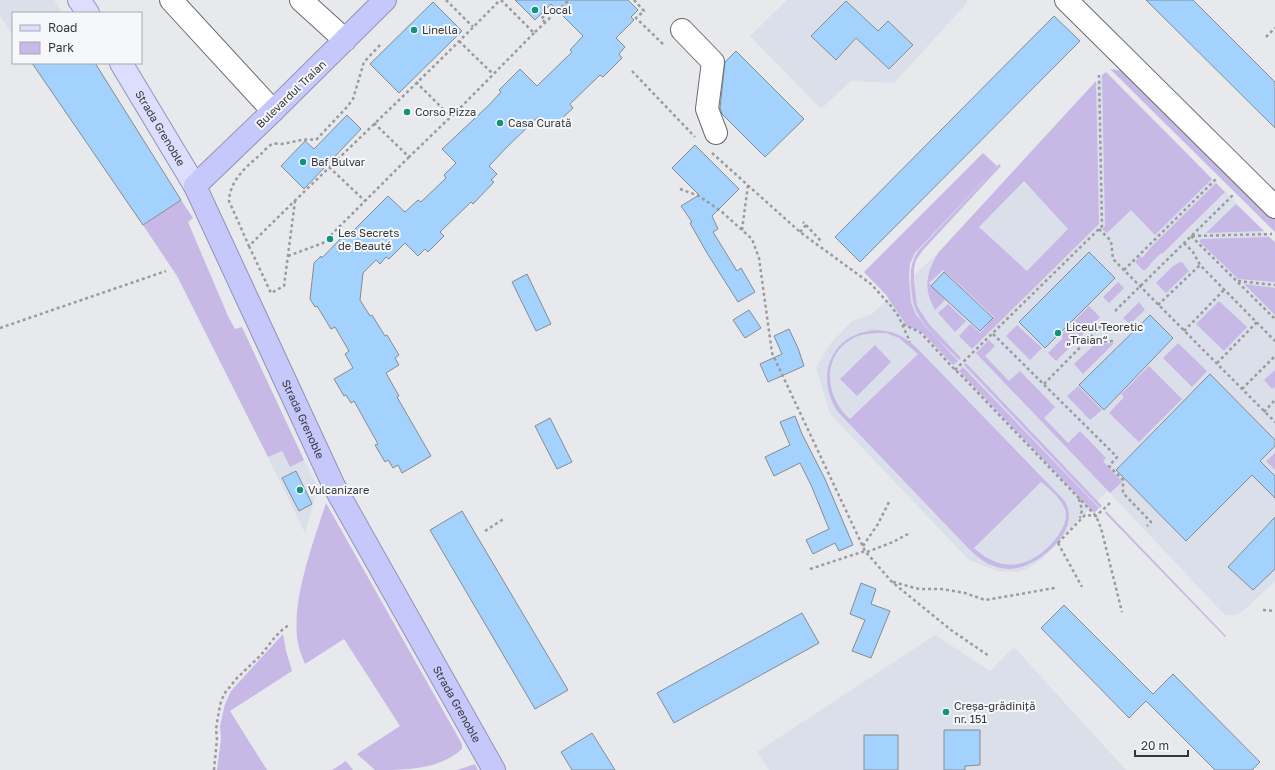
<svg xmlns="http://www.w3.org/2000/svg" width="1275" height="770" font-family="'Golos Text',sans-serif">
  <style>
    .built { fill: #dadfea }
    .green { fill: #c8b8e6; fill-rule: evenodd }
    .building { fill: #a3d2fe; stroke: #888b8e }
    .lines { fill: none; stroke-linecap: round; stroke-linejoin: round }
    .minor-casing { stroke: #696b6e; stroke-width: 24 }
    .major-casing { stroke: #9394b6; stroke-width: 24 }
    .highway-casing { stroke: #9394b6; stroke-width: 24 }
    .path { stroke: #999b9d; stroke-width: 2.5; stroke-dasharray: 3 3; stroke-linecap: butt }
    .minor { stroke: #fff; stroke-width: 22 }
    .major { stroke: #ddddfd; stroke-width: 22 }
    .highway { stroke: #c6c7fb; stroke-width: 22 }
    .poi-dot { fill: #13927a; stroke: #f5f7fb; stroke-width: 1.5 }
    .labels { text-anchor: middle; stroke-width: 4; stroke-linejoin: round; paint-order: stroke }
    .poi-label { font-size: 11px; fill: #353637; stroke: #f5f7fb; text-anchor: start }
    .street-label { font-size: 11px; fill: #353637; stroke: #f5f7fb }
  </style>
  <rect width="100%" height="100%" fill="#e7e9ed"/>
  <path class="built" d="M0,0H54L63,13H13V35L0,16Z
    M787,0H967V3L894,83L851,81L821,109L750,36Z
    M1106,72L1275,242V581L1243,611L1236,615H1226L1221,611L1108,491L1076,522L1042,559L1027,569L1017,572L997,571L969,560L830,414L816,367L830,344L852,321L872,314L938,253Z
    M282,451L290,467L304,460L318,487L305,533L268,457Z
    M935,635L990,671L1014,647L1126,770H769L757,752Z"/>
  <path class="green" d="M1110,69L1125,71L1275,214V232Z
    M1106,72L1212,179L1155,235L1131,210L1107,233L1102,229L1105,226L1102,75Z
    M1096,81L1099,224L972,349L959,336L970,324L980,333L994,317L943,270L929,283L945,300L935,310C923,288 926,274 938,253ZM1024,181L1068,229L1027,271L979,227Z
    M983,153L997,166L915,253L910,264L909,279L911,302L915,313L926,327L958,361L953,365L922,332L907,326L886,295L864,272Z
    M999,164L1001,166L923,250L916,260L914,269V281L917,306L929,324L961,358L959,360C944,344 923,328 915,308C912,301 912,292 911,284C910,272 911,261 918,251Z
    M1216,183L1225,192L1162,254L1161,253L1150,264V265L1144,271L1135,262L1140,256L1142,258L1153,245Z
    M181,200L193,218L188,222L228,316L235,329L242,327L304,460L290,467L282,451L268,457L177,276L143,225Z
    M1236,204L1264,231L1206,233Z
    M1269,237L1275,242V282L1238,279L1199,241L1201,239Z
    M1180,262H1182L1189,271L1166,293L1156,283L1173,266Z
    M1118,282L1124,288L1109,303L1103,297Z
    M1244,284L1275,288V315Z
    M1219,301L1247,327L1224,351L1196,324Z
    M1139,302L1145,310L1130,324L1123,318Z
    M948,304L966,321L955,332L938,313Z
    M1089,306L1100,317L1056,361L1048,353L1063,338L1060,335Z
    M1017,325L1042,348L1030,360L1006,336Z
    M876,330C894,331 901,335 915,346L1064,500C1084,530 1038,568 1010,569C993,569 980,560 969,549L838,412C814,376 831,333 876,330ZM886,333L899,338L918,354L850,419C823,396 821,351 858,336C867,333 877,333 886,333ZM1041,482C1050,489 1064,501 1066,513C1067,523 1060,533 1054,541C1030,568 1002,574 974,548Z
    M989,340L995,346L985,356L1009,381L1020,371L1055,407L1044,418L1068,443L1080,431L1106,458L1103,461L1122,482L1110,493L976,353Z
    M1114,343L1083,374L1074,364L1095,344Z
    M1178,343L1207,371L1192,387L1163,358Z
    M875,345L891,362L857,396L840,379Z
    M966,363L1102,506L1100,508L964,365Z
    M1149,366L1182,399L1139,442L1109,413L1124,397L1121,394Z
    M963,367L1099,508L1094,513L959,371Z
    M1275,370V387L1272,389L1264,380Z
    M1078,386L1102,410L1090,420L1067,396Z
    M1275,453V470L1266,461Z
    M326,503L462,744V749C439,770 405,770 375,770L357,754L400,726L344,639L305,664C301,655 298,646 297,637C293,596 313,543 326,503Z
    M1106,511L1226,636L1225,637L1105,513Z
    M283,634L286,651L292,671L230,711L267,770H217L221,738L220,726L225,704L231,691Z
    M346,761L353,770H332Z
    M475,764L478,770H457Z"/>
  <path class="building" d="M515,0H628L638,10L631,17L634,20L616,38L625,47L619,54L622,58L603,77L600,75L570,104L573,108L556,124L553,121L548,126L538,117L508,146L489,166L497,174L491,180L494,182L473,204L471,202L440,232L444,236L428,252L425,249L418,256L405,243L389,259L386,257L380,264L376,260L363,273L360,300L370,316L372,315L385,336L387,335L399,355L395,358L399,365L386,373L399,396L397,397L431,456L402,473L398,465L393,468L388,460L385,462L375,445L378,444L354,401L351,403L346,395L344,396L334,379L353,368L345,354L349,351L335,327L331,329L317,306L315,307L310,299L314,263L321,256L322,258L342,237L345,239L388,196L405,212L418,200L421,202L446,178L444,175L456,163L442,149L489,105L501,92L499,90L520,69L537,86L572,52L570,50L583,36L551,4L535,20Z
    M1146,0H1193L1275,82V128Z
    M846,1L878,31L888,21L913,45L889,69L856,38L836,60L811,36Z
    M433,2L462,31L399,93L370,64Z
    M1054,16L1080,41L860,262L835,237Z
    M736,51L804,119L765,157L722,114L720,108L725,62Z
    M32,63H95L181,200L143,225Z
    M347,115L361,129L304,189L281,166L305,141L314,149Z
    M695,145L739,189L712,216L718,229L713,232L737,271L741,268L755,292L738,302L707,253L690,223L692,222L681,206L699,195L672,168Z
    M1089,252L1115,278L1045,348L1019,322Z
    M944,272L993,318L980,331L931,286Z
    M527,274L551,324L536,331L512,282Z
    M749,310L761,328L745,338L733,320Z
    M1150,315L1173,338L1104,410L1079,385Z
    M789,329L798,348L804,366L768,382L760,364L782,354L774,336Z
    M1210,374L1275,440V446L1260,461L1275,476V498L1252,475L1186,541L1116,470Z
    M795,416L802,434L825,479L853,545L839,551L835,543L813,554L806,540L829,529L811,485L800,463L774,476L765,457L790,445L780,422Z
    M550,418L572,462L557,469L535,426Z
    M296,471L312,504L299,511L282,478Z
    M462,511L568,690L535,709L430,530Z
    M1275,517V569L1253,590L1228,567Z
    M861,583L876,589L871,604L890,611L871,658L852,651L865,620L850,614Z
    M1064,605L1153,694L1173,674L1260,762L1252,770H1215L1146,701L1129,718L1041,628Z
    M802,613L819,643L674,723L657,693Z
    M944,730H980V765L965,766V770H944Z
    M592,733L615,770H572L561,752Z
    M864,735H898V770H864Z"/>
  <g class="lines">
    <defs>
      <path id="minor" d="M171,0L273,111
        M301,0L345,40
        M1066,0L1275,207
        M682,30L713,62L707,109L716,133"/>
      <g id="major">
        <path d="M79,0L88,13"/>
        <path id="s1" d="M121,63L195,186"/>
      </g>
      <g id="highway">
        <path id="s2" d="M385,0L273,111L195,186L334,486L494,770"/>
      </g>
    </defs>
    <use href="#minor" class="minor-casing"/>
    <use href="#major" class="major-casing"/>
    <use href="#highway" class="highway-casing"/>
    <path class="path" d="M446,0L473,27
      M501,0L534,33L569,0
      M634,0L644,11L636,18L664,45
      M545,22L541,19L549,11L553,15
      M1266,37L1275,28
      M459,41L493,74
      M380,45L364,62L353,99L347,107L316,140C303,138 295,142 282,144C279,144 275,143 273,144C269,145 264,151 261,154C246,167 230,180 229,201L249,246C332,163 418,84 500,0
      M632,71L695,137
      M416,82L451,117
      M374,123L409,157L462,106L534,33
      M712,153L800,232L871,284L891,306L899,317L910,342
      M329,167L365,201
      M680,189L699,196L722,212L752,239L759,258L772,353L865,551L892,582L951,630L989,656
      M806,225L821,241
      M1099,229L1111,241L1113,259L1275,422
      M742,230L748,185
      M800,232L806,225L803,222
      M1191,236L1275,319
      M1192,236L1272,234
      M1184,243L1193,252L1200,265L1275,341
      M249,246L271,293L284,286L295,201
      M288,256L323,243L409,157
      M1124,270L1217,178
      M1238,281L1275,285
      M1158,305L1200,265
      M1115,311L1233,195V193
      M903,324L921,333L956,371L959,373L1096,516L1101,528L1122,612
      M0,328L166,271
      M1184,331L1224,290
      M993,334L1117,457L1109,466L1123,480V493L1151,522L1147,526
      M1086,342L1115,341
      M1217,363L1257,322
      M955,370L1102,226L1099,75
      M1044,384L1103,324
      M1242,389L1275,356
      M1264,412L1275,400
      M1079,499L1082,510L1080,518
      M485,531L505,518
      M1058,543L1085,515L1096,516L1110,503
      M1058,543L1082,587
      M863,546L878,524L890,500
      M867,552L893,542L908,534
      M810,569L865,551
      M893,582L919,589H941L965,593L985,600L1055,588
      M1263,610L1275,611
      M214,770L217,739L216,729L220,705L224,694L237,678L261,655L275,637L283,629L289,625"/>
    <use href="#minor" class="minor"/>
    <use href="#major" class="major"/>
    <use href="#highway" class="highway"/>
  </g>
  <g class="poi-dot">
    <circle cx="535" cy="10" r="4"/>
    <circle cx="414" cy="30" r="4"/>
    <circle cx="407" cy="112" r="4"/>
    <circle cx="500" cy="123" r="4"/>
    <circle cx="303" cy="162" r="4"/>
    <circle cx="330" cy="239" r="4"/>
    <circle cx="1058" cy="333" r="4"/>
    <circle cx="300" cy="490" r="4"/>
    <circle cx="946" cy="712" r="4"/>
  </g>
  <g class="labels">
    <g class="poi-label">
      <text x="543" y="14">Local</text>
      <text x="422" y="34">Linella</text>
      <text x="415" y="116">Corso Pizza</text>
      <text x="508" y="127">Casa Curată</text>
      <text x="311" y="166">Baf Bulvar</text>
      <text x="338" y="237">Les Secrets<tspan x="338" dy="13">de Beauté</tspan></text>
      <text x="1066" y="331">Liceul Teoretic<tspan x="1066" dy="13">„Traian“</tspan></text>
      <text x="308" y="494">Vulcanizare</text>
      <text x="954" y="710">Creșa-grădiniță<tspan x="954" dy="13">nr. 151</tspan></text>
    </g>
    <g class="street-label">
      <text transform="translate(291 94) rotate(-44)" y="4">Bulevardul Traian</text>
      <text dy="4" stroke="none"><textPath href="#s1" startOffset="76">Strada Grenoble</textPath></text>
      <text dy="4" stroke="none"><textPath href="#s2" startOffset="523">Strada Grenoble</textPath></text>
      <text dy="4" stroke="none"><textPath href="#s2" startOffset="847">Strada Grenoble</textPath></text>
    </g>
  </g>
  <rect x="12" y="12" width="130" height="52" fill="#f5f7fb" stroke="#a8aaad"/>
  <rect x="20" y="25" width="20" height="6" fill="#ddddfd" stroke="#a8aaad"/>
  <text x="48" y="32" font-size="12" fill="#353637">Road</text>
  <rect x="20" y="42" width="20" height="12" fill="#c8b8e6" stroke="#a8aaad"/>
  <text x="48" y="52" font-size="12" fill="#353637">Park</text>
  <path d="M1135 750v6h53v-6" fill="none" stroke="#353637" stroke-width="2"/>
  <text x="1141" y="750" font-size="12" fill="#353637" stroke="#f5f7fb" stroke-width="3" paint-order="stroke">20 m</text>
</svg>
